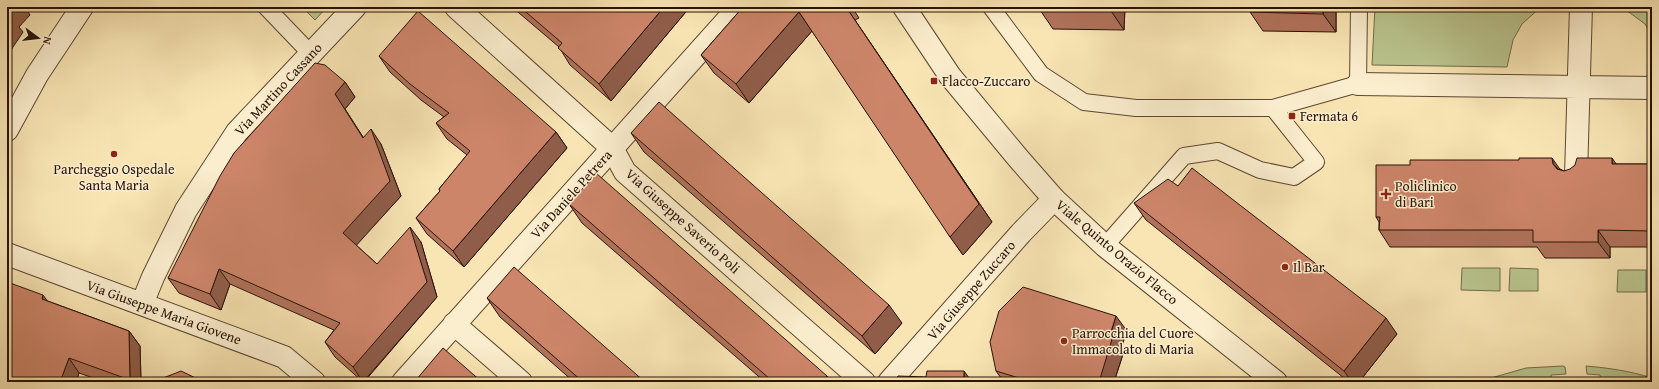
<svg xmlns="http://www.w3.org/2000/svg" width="1659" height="389" font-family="'Gentium Book Plus',serif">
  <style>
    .green { fill: #bac58f; stroke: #716c4a }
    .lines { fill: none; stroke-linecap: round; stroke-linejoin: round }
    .service-casing { stroke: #5c4732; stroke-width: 18 }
    .pedestrian-casing { stroke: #5c4732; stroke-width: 24 }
    .minor-casing { stroke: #5c4732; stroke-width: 24 }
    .tertiary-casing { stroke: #5c4732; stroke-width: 24 }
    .service { stroke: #fbeece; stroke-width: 16 }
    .pedestrian { stroke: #fbeece; stroke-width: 22 }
    .minor { stroke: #fbeece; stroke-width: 22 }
    .tertiary { stroke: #fbeece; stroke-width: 22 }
    .wall { fill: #b0725b; stroke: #281206 }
    .shaded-wall { fill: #905d4a; stroke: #281206 }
    .building { fill: #cd856a; stroke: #281206 }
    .poi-dot { fill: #8f2418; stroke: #fbeece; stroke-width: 1.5 }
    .labels { text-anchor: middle; stroke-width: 3; stroke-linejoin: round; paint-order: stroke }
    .poi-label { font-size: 14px; fill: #281206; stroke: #fbeece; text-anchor: start }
    .street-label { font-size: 14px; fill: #281206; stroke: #fbeece }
  </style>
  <rect width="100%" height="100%" fill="#f9e5b4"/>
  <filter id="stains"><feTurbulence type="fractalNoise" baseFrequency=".005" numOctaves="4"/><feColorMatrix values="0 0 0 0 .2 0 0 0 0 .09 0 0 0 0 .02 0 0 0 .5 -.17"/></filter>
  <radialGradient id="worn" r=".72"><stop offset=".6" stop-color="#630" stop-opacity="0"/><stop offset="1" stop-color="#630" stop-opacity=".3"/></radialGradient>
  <path class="green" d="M302,7H327L315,20Z
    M1375,7H1541L1522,24L1513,40L1507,67L1372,65Z
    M1622,7H1652V36L1645,24Z
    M1462,268H1500V291L1461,290Z
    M1510,268L1538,269V291H1509Z
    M1618,270H1646V292H1617Z
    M1563,366L1565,367L1566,374L1551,375V382H1477L1526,368Z
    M1586,366C1609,368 1630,371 1652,378V382H1601L1600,375L1587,374Z"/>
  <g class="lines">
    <defs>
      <path id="service" d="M266,7L311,54
        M991,7L1041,74L1084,102L1136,108H1273L1358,84L1359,7
        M1105,246L1184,156L1218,151L1260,170L1294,177L1316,162L1273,108"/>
      <path id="pedestrian" d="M1358,84L1652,88
        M1576,175L1581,7"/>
      <path id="minor" d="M456,7L612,148L625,172L864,382
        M7,130L37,75L82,7
        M7,254L284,357L314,382
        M142,304L153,277L186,210L237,132L355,7
        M454,324L521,382
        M403,382L739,7
        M889,382L1021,233L1054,199"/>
      <path id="tertiary" d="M904,7L950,76L1018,158L1054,199L1105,246L1276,382"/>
    </defs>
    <use href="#service" class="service-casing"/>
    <use href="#pedestrian" class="pedestrian-casing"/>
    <use href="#minor" class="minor-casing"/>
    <use href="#tertiary" class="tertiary-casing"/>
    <use href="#service" class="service"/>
    <use href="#pedestrian" class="pedestrian"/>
    <use href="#minor" class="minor"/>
    <use href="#tertiary" class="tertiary"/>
  </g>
  <path class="wall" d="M512,7H690L611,101L570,65L559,47Z
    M743,7H852L859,18L855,20L992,222L963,255L812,31L749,103L714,73L701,55Z
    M1125,7L1124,30L1053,29L1040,10Z
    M1251,7H1336V32L1263,31L1250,12Z
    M379,56L556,132L567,148L464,267L427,234L416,218L440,191L439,189L467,155L447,139L436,123L444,117L421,100L390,72Z
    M345,82L355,97L345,109L363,137L381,144L401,196L356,245L377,264L421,242L437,297L364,382H363L335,357L325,342L334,330L230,284L221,310L179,293L168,278Z
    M631,133L902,323L875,354L644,152Z
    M1616,164H1652V247H1610V258H1545L1537,247H1390L1379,230V222L1376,217L1560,169L1564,171Z
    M1178,186L1397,334L1359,382H1349L1146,220L1134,203Z
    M569,204L832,382H765L582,223Z
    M7,286L129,331L140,346L141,382H105L79,373L76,382H7Z
    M487,298L645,382H574L500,317Z
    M1127,331L1121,348L1124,351L1114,382H1004L996,371Z"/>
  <path class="shaded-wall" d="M8,7H25L30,15L19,27L23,32L7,56V8Z
    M664,7H690L611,101L599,84Z
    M846,7L992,222L963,255L950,237Z
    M1111,7H1125L1124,30L1111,11Z
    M1323,7H1336V32L1323,14Z
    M799,12L812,31L749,103L736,84Z
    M345,82L355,97L345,109L373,153L363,138L335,94Z
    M371,129L381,144L401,196L354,248L343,233Z
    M556,132L567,148L464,267L453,251Z
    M1552,158L1564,175L1553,164Z
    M1612,158L1624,175L1612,164Z
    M410,227L421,242L437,297L363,382L353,367Z
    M1598,230L1610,247V258L1598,242Z
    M219,269L230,284L221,310L210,294Z
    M43,295L54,310L42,299Z
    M889,305L902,323L875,354L862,336Z
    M1116,316L1127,331L1121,348L1124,351L1114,382H1099L1110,335Z
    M1386,318L1397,334L1359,382H1352L1344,371Z
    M129,331L140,346L141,382H132L130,380Z
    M69,358L79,373L76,382H60Z
    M964,371L972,382H964Z
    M827,376L832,382H822Z"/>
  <path class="building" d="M520,7H664L599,84L558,48L562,43Z
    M743,7H846L979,204L950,237L799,12L736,84L701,55Z
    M1040,7H1111V11L1040,10Z
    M1251,7H1323V14L1250,12Z
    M418,11L556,132L453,251L416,218L440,191L439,189L470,151L436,123L449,113L410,84L379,56Z
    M7,12L10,14L7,19Z
    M315,63L325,65L345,82L335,94L363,138L371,129L390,181L343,233L377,264L410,227L427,282L353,367L325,342L340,323L219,269L210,294L168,278L220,176L234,153Z
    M659,102L889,305L862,336L631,133Z
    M1519,158H1552L1553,164L1557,169L1564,171L1570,169L1575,165L1577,158H1612V164H1652V231L1598,230V242H1533V230H1379L1380,217H1376V165H1410V160H1519Z
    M1192,168L1386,318L1344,371L1134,203L1168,179L1178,186Z
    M596,173L827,376L822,382H769L771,380L569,204Z
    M514,267L645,382H583L487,298Z
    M10,283L43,295L42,299L129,331L130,380L69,358L60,382H13L7,377V354L10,346L7,345V286Z
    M1023,287L1116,316L1110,335L1113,336L1099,382H1032L996,371L990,342L999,311Z
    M443,348L482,382H418L416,380Z
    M181,371L204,382H153Z
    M927,371H964V382H893L898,376L926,377Z"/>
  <g class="poi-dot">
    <rect x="930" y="77" width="8" height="8" rx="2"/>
    <rect x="1288" y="112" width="8" height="8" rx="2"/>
    <circle cx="114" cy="154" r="4"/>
    <path d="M1384 188h4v4h4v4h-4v4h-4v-4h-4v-4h4z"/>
    <circle cx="1285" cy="267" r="4"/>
    <circle cx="1064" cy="341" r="4"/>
  </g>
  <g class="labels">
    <g class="poi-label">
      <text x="942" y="86">Flacco-Zuccaro</text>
      <text x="1300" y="121">Fermata 6</text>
      <text x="114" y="174" text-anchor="middle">Parcheggio Ospedale<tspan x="114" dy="16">Santa Maria</tspan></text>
      <text x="1395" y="191">Policlinico<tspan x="1395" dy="16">di Bari</tspan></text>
      <text x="1293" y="272">Il Bar</text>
      <text x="1072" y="338">Parrocchia del Cuore<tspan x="1072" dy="16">Immacolato di Maria</tspan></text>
    </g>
    <g class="street-label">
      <text transform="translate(278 89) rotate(-47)" y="5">Via Martino Cassano</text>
      <text transform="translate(571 194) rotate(-48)" y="5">Via Daniele Petrera</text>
      <text transform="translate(683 221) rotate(42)" y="5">Via Giuseppe Saverio Poli</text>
      <text transform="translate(1117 252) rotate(40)" y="5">Viale Quinto Orazio Flacco</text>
      <text transform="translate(971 290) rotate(-49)" y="5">Via Giuseppe Zuccaro</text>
      <text transform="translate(164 312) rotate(20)" y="5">Via Giuseppe Maria Giovene</text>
    </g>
  </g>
  <rect width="1659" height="389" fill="none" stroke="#f9e5b4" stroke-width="24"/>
  <rect x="8" y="8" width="1643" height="373" fill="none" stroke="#281206" stroke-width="2"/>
  <rect x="12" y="12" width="1635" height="365" fill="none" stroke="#281206"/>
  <g transform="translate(38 38) rotate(105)" stroke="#fbeece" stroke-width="3" paint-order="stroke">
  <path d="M0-3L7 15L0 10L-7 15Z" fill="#281206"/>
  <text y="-6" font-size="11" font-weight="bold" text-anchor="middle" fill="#281206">N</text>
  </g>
  <rect width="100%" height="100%" filter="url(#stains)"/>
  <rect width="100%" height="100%" fill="url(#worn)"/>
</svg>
